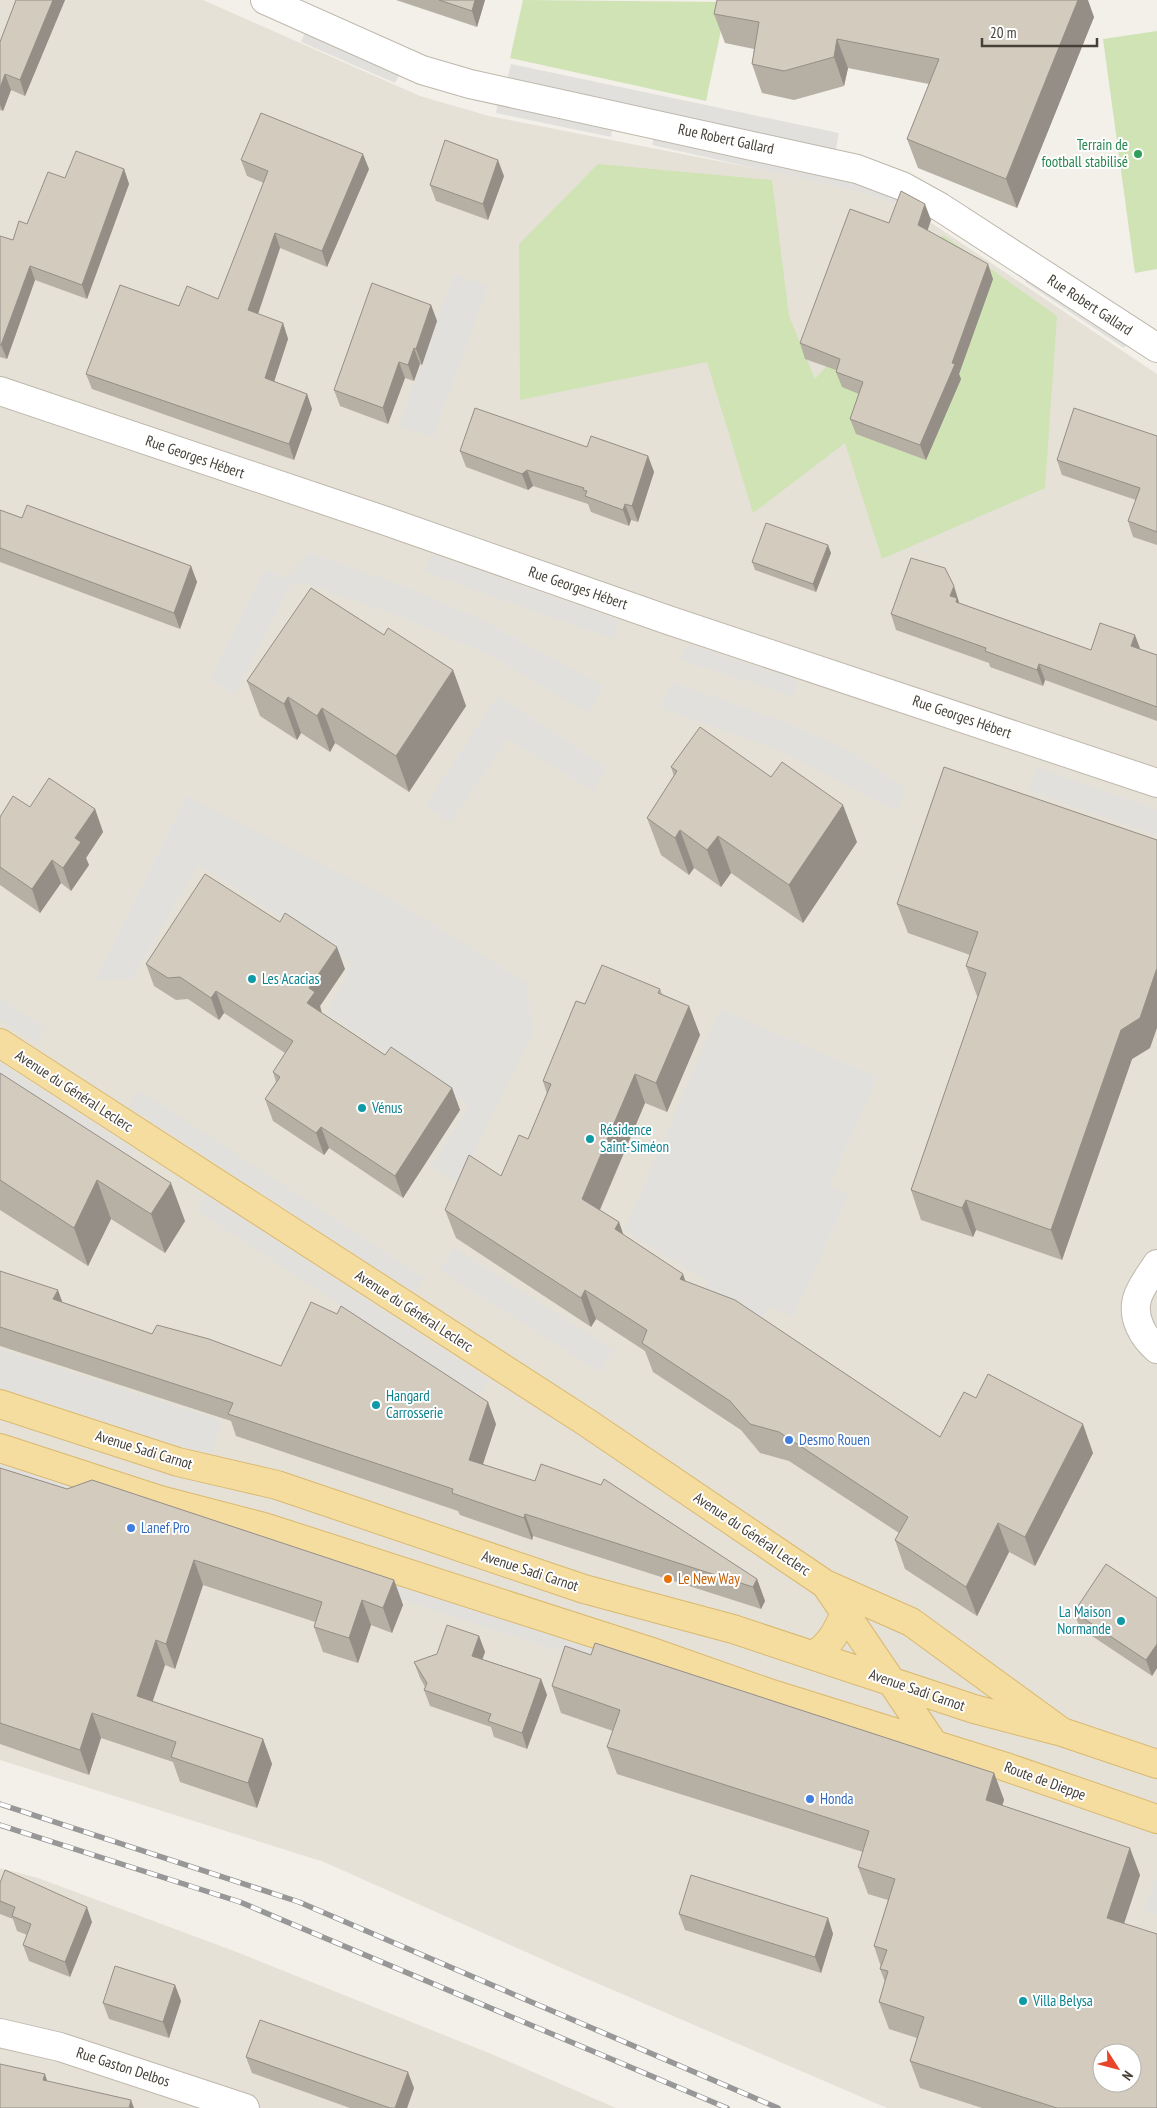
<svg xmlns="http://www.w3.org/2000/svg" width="1157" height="2108" font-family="'PT Sans Narrow',sans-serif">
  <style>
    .residential { fill: #e6e1d7; fill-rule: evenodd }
    .green { fill: #cfe3b5 }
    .parking { fill: #e2e0dd }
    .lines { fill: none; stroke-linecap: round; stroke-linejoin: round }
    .minor-casing { stroke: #beb7ac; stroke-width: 30 }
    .major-casing { stroke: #d9b970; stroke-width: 30 }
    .minor { stroke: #fff; stroke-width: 28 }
    .major { stroke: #f5dc9f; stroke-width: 28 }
    .rail-casing { stroke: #979797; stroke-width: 5.5 }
    .rail { stroke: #fff; stroke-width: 4; stroke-dasharray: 11; stroke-linecap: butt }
    .wall { fill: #b6afa4 }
    .shaded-wall { fill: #948e86 }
    .building { fill: #d4cbbf; stroke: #948e86; fill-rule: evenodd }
    .leisure-dot { fill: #2e9e5b; stroke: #fff; stroke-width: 2 }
    .culture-dot { fill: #0f9aa8; stroke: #fff; stroke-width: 2 }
    .shop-dot { fill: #3f7fe0; stroke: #fff; stroke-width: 2 }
    .food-dot { fill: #e8710a; stroke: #fff; stroke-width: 2 }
    .labels { text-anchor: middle; stroke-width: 4; stroke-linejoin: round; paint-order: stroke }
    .street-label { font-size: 15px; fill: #464038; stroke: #fff }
    .leisure-label { font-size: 15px; fill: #27864d; stroke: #fff; text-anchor: end }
    .culture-label { font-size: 15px; fill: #0d838f; stroke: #fff; text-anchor: start }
    .shop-label { font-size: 15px; fill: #366cbe; stroke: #fff; text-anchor: start }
    .food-label { font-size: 15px; fill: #c56008; stroke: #fff; text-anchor: start }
  </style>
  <rect width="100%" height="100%" fill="#f3f0e9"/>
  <path class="residential" d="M0,0H203L420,96L489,116L795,176L858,191L899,205L933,224L1157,374V2108H887L564,1969L324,1862L0,1760ZM1102,2053H1132V2083H1102Z
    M0,1868L38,1878L234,1951L489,2053L616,2108H0Z"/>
  <path class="green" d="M523,0L727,2L706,101L510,58Z
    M1157,31V269L1135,273L1103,39Z
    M598,164L772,180L789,316L815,379L943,235L1057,316L1045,488L882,559L845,443L753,513L707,362L520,400L519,244Z"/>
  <path class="parking" d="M307,28L402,70L395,83L301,42Z
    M511,64L839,133L835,154L506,84Z
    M498,100L613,124L611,137L496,113Z
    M655,133L848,175L899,194L895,204L861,192L652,145Z
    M1032,273L1131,338L1124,348L1025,282Z
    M454,274L488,286L433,437L399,426Z
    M310,553L406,587L478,618L604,686L588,713L491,656L404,618L308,584H291L235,694L210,680L264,569L285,579Z
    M431,554L620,620L613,639L424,572Z
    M687,644L798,680L793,696L681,660Z
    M672,682L788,723L847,750L905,788L897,812L785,753L659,707Z
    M498,696L607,768L593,791L508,739L450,823L425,806Z
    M1037,767L1157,810V836L1028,790Z
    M186,796L393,900L526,982L533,1032L458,1183L431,1167L469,1105L327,1014L352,963L198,865L132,979L95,980Z
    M0,999L46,1029L36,1043L0,1020Z
    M720,1009L877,1077L829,1185L848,1195L793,1317L769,1307L757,1336L698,1310L708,1281L624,1231Z
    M0,1063L136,1151L128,1163L0,1081Z
    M139,1090L424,1278L414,1293L128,1106Z
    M206,1194L488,1380L478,1396L196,1210Z
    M454,1248L614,1350L599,1372L440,1270Z
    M0,1349L222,1421L211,1456L0,1388Z
    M0,1459L72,1482L66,1499L0,1478Z
    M120,1495L627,1657L622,1671L116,1507Z
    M1155,1879L1157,1880V1914L1144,1910Z"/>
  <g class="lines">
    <defs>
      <path id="minor" d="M265,0L422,70L470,84L857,169L902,186L940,207L1157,348
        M0,391L386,521L668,620L1157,783
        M1157,1264C1151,1274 1140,1287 1137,1299C1132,1318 1143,1337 1157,1349
        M0,2033L60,2047L245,2108"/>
      <path id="major" d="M0,1043L586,1422L825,1584L911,1622L1062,1732
        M0,1404L178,1462L277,1485L584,1589L733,1629L974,1709L1062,1732L1157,1764
        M0,1448L160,1500L264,1527L649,1651L766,1692L1003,1766L1157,1819
        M826,1585L933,1743
        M814,1655C831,1644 837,1631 845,1613"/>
    </defs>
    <use href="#minor" class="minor-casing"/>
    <use href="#major" class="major-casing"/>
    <use href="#minor" class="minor"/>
    <use href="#major" class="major"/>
    <defs>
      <path id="rail" d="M0,1804L299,1902L778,2108
        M0,1825L240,1902L727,2108"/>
    </defs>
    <use href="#rail" class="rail-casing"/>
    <use href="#rail" class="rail"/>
  </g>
  <path class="wall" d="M16,0H65L25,96L11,90L3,111L0,110V42Z
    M396,0H485L477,27Z
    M714,14L1094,17L1017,208L918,168L907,139L929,84L848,68L844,86L794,100L762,93L752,64L754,49L725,43Z
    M241,160L369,169L327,267L280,248L258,314L283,323L288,339L274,382L307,394L312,409L294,460L92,389L86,374L179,306L218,299L264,183L247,176Z
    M124,169L129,184L87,299L35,280L7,359L0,357V236L13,240L65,178Z
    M504,176L488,220L436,201L430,185Z
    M931,220L927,230L993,279L959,374L961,379L926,460L856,434L850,419L859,394L842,387L836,372V370L805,359L800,343L889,223Z
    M431,305L437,321L422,365L420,364L414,381L405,378L388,424L340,406L334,390Z
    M1157,436V545L1133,537L1128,521L1136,500L1062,475L1057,460Z
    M587,447L648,456L654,472L638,522L631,520L629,526L591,512L588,504L533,486L528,490L466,467L460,451Z
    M0,510L22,518L191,566L197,582L180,629L0,562Z
    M831,553L816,592L755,570L752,562Z
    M959,602V603L1091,650L1140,649L1157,655V721L1045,680L1043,686L990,667L989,663L896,630L891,614Z
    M384,635L453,670L466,706L409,792L335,743L330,752L301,733L297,740L260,716L247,681Z
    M671,767L857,842L803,923L731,873L721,887L694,868L689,875L661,855L647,818L674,776Z
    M944,767L1150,1048L1132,1059L1062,1260L976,1230L973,1237L921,1220L911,1190L978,996H977L966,966L970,955L908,933L897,904Z
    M30,807L95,809L103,832L86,858L89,865L71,891L61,883L40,913L0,885V817Z
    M146,964L345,969L320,1006L322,1013L385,1055L452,1088L460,1110L403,1198L329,1148L324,1155L273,1121L265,1099L276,1082L273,1072L285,1053L224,1013L219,1020L188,999L176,1000L154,986Z
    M660,989L662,994L689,1006L700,1035L667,1112L645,1103L600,1210L619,1222L623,1235L685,1281L940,1437L976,1398L1093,1453L1035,1566L1009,1552L977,1616L905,1569L895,1540L899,1533L789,1461L760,1453L741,1430L653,1372L645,1351L596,1319L591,1327L456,1238L445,1210L501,1176L528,1139L547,1094L543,1081L585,1004Z
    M0,1073L185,1221L165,1253L111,1219L88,1266L0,1210Z
    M0,1271L62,1302L152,1334L281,1366L496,1424L483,1464L757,1579L765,1601L761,1609L533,1536L532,1540L460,1515L458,1511L236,1436L231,1421L0,1346Z
    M0,1468L67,1489L394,1580L403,1605L392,1633L371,1625L358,1663L323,1652L314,1627L315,1622L203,1585L175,1669L165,1665L152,1701L263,1739L272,1764L257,1808L180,1782L173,1762L101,1738L89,1775L0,1744Z
    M1157,1598V1668L1152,1676L1080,1628L1074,1612Z
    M479,1636L485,1652L482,1659L541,1679L547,1695L527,1749L494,1737L491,1727L430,1706L424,1690L425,1687L420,1678L414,1662L437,1654Z
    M591,1655L994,1773L1004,1800L1002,1806L1140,1875L1124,1923L1157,2108H982L920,2088L910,2061L917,2038L889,2029L879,2002L885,1982L880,1969L881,1967L874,1946L888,1900L868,1894L858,1867L863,1852L617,1774L607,1747L613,1731L561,1713L552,1686Z
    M0,1883L92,1922L70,1977L29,1961L23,1945L27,1935L17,1931L13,1919L0,1914Z
    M679,1914L828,1918L833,1934L821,1973L685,1930Z
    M175,1985L181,2001L169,2038L109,2019L103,2003Z
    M246,2057L414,2088L407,2108H350L252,2073Z"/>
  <path class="shaded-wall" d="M53,0H65L25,96L20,80Z
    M475,0H485L477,27L472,11Z
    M1078,0H1088L1094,17L1017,208L1006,179Z
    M837,39L848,68L844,86L834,57Z
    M5,74L11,90L3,111L0,105V88Z
    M363,154L369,169L327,267L322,251Z
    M498,160L504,176L488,220L483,204Z
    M124,169L129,184L87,299L82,285Z
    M925,204L931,220L924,241L918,225Z
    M275,233L280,248L254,326L248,310Z
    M988,264L993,279L959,374L961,379L926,460L920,445L952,363Z
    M30,266L35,280L7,359L1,345Z
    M431,305L437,321L422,365L416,349Z
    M283,323L288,339L270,394L265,378Z
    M414,348L420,364L414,381L408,365Z
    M399,362L405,378L388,424L383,408Z
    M307,394L312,409L294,460L289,444Z
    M648,456L654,472L638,522L632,506Z
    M527,470L533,486L528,490L522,474Z
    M625,504L631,520L629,526L623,510Z
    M828,545L831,553L816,592L813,584Z
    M191,566L197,582L180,629L174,613Z
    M954,586L959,602V604L950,596Z
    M1135,635L1141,651L1131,646Z
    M1039,664L1045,680L1043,686L1037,670Z
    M453,670L466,706L409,792L396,756Z
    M288,697L301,733L297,740L284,704Z
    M322,708L335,743L330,752L317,716Z
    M843,805L857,842L803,923L789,885Z
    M95,809L103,832L86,858L89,865L71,891L63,868L75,838Z
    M680,830L694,868L689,875L675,838Z
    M718,836L731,873L721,887L707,850Z
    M52,860L61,883L40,913L32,889Z
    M337,947L345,969L320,1006L322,1014L307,1003L309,988Z
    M1157,968V1028L1150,1048L1132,1059L1062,1260L1051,1230L1121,1030Z
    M216,991L224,1013L219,1020L211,998Z
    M689,1006L700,1035L667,1112L656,1083Z
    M635,1074L645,1103L592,1228L582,1199Z
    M452,1088L460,1110L403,1198L395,1176Z
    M321,1127L329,1148L324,1155L316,1133Z
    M97,1180L111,1219L88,1266L74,1228Z
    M171,1183L185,1221L165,1253L151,1214Z
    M966,1200L976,1230L973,1237L962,1208Z
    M619,1222L629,1251L615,1229Z
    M683,1274L693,1303L680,1279Z
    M58,1290L66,1312L53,1299Z
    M585,1290L596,1319L591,1327L581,1298Z
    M488,1402L496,1424L477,1482L469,1460Z
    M1083,1424L1093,1453L1035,1566L1025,1537Z
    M525,1514L533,1536L532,1540L524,1518Z
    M998,1523L1009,1552L977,1616L966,1587Z
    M194,1560L203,1585L175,1669L166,1644Z
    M757,1579L765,1601L761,1609L753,1587Z
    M394,1580L403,1605L392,1633L383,1608Z
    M362,1600L371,1625L358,1663L349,1638Z
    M479,1636L485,1652L478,1672L472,1656Z
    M156,1640L165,1665L146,1721L137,1696Z
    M1157,1644V1668L1152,1676L1146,1660Z
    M541,1679L547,1695L527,1749L522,1733Z
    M92,1713L101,1738L89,1775L80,1750Z
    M263,1739L272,1764L257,1808L248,1783Z
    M994,1773L1004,1800L995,1827L986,1800Z
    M1130,1848L1140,1875L1117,1945L1107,1918Z
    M87,1907L92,1922L70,1977L65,1962Z
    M828,1918L833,1934L821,1973L815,1957Z
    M175,1985L181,2001L169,2038L163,2022Z
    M408,2072L414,2088L407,2108H395Z
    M45,2074L50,2090L43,2080Z
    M131,2100L134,2108H129Z"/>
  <path class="building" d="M16,0H53L20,80L5,74L0,88V42Z
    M439,0H475L472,11Z
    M717,0H1078L1006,179L907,139L939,59L837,39L834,57L784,71L752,64L759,22L714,14Z
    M261,113L363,154L322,251L275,233L248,310L283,323L265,378L307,394L289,444L86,374L120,285L179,306L187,286L218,299L268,171L241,160Z
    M445,140L498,160L483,204L430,185Z
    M76,151L124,169L82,285L30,266L1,345H0V236L13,240L19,221L27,224L48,172L65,178Z
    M901,191L925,204L918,225L988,264L952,363L955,364L920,445L850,419L863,382L836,372L840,359L800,343L850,209L889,223Z
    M372,283L431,305L416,349L414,348L408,365L399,362L383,408L334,390Z
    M475,408L587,447L591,436L648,456L632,506L625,504L623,510L585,496L587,491L583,490L584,488L527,470L522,474L460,451Z
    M1074,408L1157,436V532L1128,521L1140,488L1057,460Z
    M27,505L191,566L174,613L0,548V510L22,518Z
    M766,523L828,545L813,584L752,562Z
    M911,558L945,568L954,586L950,596L957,598L956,602L1091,650L1100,623L1135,635L1131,646L1157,655V707L1039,664L1037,670L985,651L986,648L891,614Z
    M311,588L384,635L388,628L453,670L396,756L322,708L317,716L288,697L284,704L247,681Z
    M700,727L771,777L782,762L843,805L789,885L718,836L707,850L680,830L675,838L647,818L677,771L671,767Z
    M944,767L1157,840V968L1140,1018L1121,1030L1051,1230L966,1200L962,1208L911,1190L986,973L966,966L978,932L897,904Z
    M49,778L95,809L75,838L81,842L63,868L52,860L32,889L0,867V817L13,796L30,807Z
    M205,874L280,922L285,913L337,947L309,988L315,992L307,1003L385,1055L391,1047L452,1088L395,1176L321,1127L316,1133L265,1099L280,1077L273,1072L293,1041L216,991L211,998L180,977L168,978L146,964Z
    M602,965L660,989L658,993L689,1006L656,1083L635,1074L582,1199L619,1222L615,1229L683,1274L680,1279L735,1300L940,1437L964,1392L976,1398L988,1374L1083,1424L1025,1537L998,1523L966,1587L895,1540L908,1517L779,1432L750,1424L730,1401L642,1343L647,1330L585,1290L581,1298L445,1210L469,1155L501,1176L519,1135L528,1139L551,1084L543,1081L576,1001L585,1004Z
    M0,1073L171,1183L151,1214L97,1180L74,1228L0,1180Z
    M0,1271L58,1290L53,1299L152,1334L157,1325L209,1339L281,1366L311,1302L337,1314L341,1306L488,1402L469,1460L535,1481L541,1464L601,1485L604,1479L757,1579L753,1587L525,1514L524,1518L452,1493L453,1489L228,1414L233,1403L0,1327Z
    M0,1468L67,1489L92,1480L394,1580L383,1608L362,1600L349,1638L314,1627L322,1602L194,1560L166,1644L156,1640L137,1696L263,1739L248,1783L171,1757L176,1742L92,1713L80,1750L0,1723Z
    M1106,1564L1157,1598V1644L1146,1660L1074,1612Z
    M447,1625L479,1636L472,1656L541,1679L522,1733L488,1721L491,1714L424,1690L427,1683L414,1662L437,1654Z
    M595,1643L994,1773L986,1800L1130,1848L1107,1918L1157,1934V2108H1057L910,2061L924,2017L879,2002L888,1971L880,1969L887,1950L874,1946L895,1879L858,1867L869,1831L607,1747L620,1710L552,1686L565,1646L591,1655ZM1102,2053H1132V2083H1102Z
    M5,1870L87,1907L65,1962L23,1945L31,1924L12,1916L15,1907L0,1901V1883Z
    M691,1875L828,1918L815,1957L679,1914Z
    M115,1966L175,1985L163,2022L103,2003Z
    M260,2020L408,2072L395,2108H390L246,2057Z
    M0,2064L45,2074L43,2080L131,2100L129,2108H0Z"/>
  <circle class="leisure-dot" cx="1138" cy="154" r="5"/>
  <g class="culture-dot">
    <circle cx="252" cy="979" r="5"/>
    <circle cx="362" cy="1108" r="5"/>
    <circle cx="590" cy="1139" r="5"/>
    <circle cx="376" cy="1405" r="5"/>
    <circle cx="1121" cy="1621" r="5"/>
    <circle cx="1023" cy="2001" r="5"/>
  </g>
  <g class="shop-dot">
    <circle cx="789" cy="1440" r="5"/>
    <circle cx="131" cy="1528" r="5"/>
    <circle cx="810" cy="1799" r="5"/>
  </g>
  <circle class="food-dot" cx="668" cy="1579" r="5"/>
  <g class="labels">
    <g class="street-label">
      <text transform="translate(726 139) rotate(12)" y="5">Rue Robert Gallard</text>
      <text transform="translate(1090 305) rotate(33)" y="5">Rue Robert Gallard</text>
      <text transform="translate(195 457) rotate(19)" y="5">Rue Georges Hébert</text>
      <text transform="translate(578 588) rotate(19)" y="5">Rue Georges Hébert</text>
      <text transform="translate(962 717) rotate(19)" y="5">Rue Georges Hébert</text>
      <text transform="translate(74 1091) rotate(33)" y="5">Avenue du Général Leclerc</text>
      <text transform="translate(414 1311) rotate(33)" y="5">Avenue du Général Leclerc</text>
      <text transform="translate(144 1450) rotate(17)" y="5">Avenue Sadi Carnot</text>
      <text transform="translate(752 1534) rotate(34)" y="5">Avenue du Général Leclerc</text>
      <text transform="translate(530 1571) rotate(18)" y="5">Avenue Sadi Carnot</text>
      <text transform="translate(917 1690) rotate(19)" y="5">Avenue Sadi Carnot</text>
      <text transform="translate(1045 1781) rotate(20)" y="5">Route de Dieppe</text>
      <text transform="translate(123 2067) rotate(18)" y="5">Rue Gaston Delbos</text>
    </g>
    <g class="leisure-label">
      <text x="1128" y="150">Terrain de<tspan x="1128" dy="17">football stabilisé</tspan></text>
    </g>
    <g class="culture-label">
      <text x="262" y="984">Les Acacias</text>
      <text x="372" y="1113">Vénus</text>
      <text x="600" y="1135">Résidence<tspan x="600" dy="17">Saint-Siméon</tspan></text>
      <text x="386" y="1401">Hangard<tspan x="386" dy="17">Carrosserie</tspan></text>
      <text x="1111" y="1617" text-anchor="end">La Maison<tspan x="1111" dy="17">Normande</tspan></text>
      <text x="1033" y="2006">Villa Belysa</text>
    </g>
    <g class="shop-label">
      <text x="799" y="1445">Desmo Rouen</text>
      <text x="141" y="1533">Lanef Pro</text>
      <text x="820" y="1804">Honda</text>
    </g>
    <g class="food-label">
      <text x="678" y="1584">Le New Way</text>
    </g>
  </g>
  <g transform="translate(1117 2068) rotate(126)"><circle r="24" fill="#ffffff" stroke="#b5b3af"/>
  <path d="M0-4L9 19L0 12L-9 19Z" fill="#e7462b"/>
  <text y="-8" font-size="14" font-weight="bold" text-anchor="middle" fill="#464038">N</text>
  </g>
  <path d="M982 38v8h115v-8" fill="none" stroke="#464038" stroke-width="2.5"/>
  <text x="990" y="38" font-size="15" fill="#464038" stroke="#ffffff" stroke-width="4" paint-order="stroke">20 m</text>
</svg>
